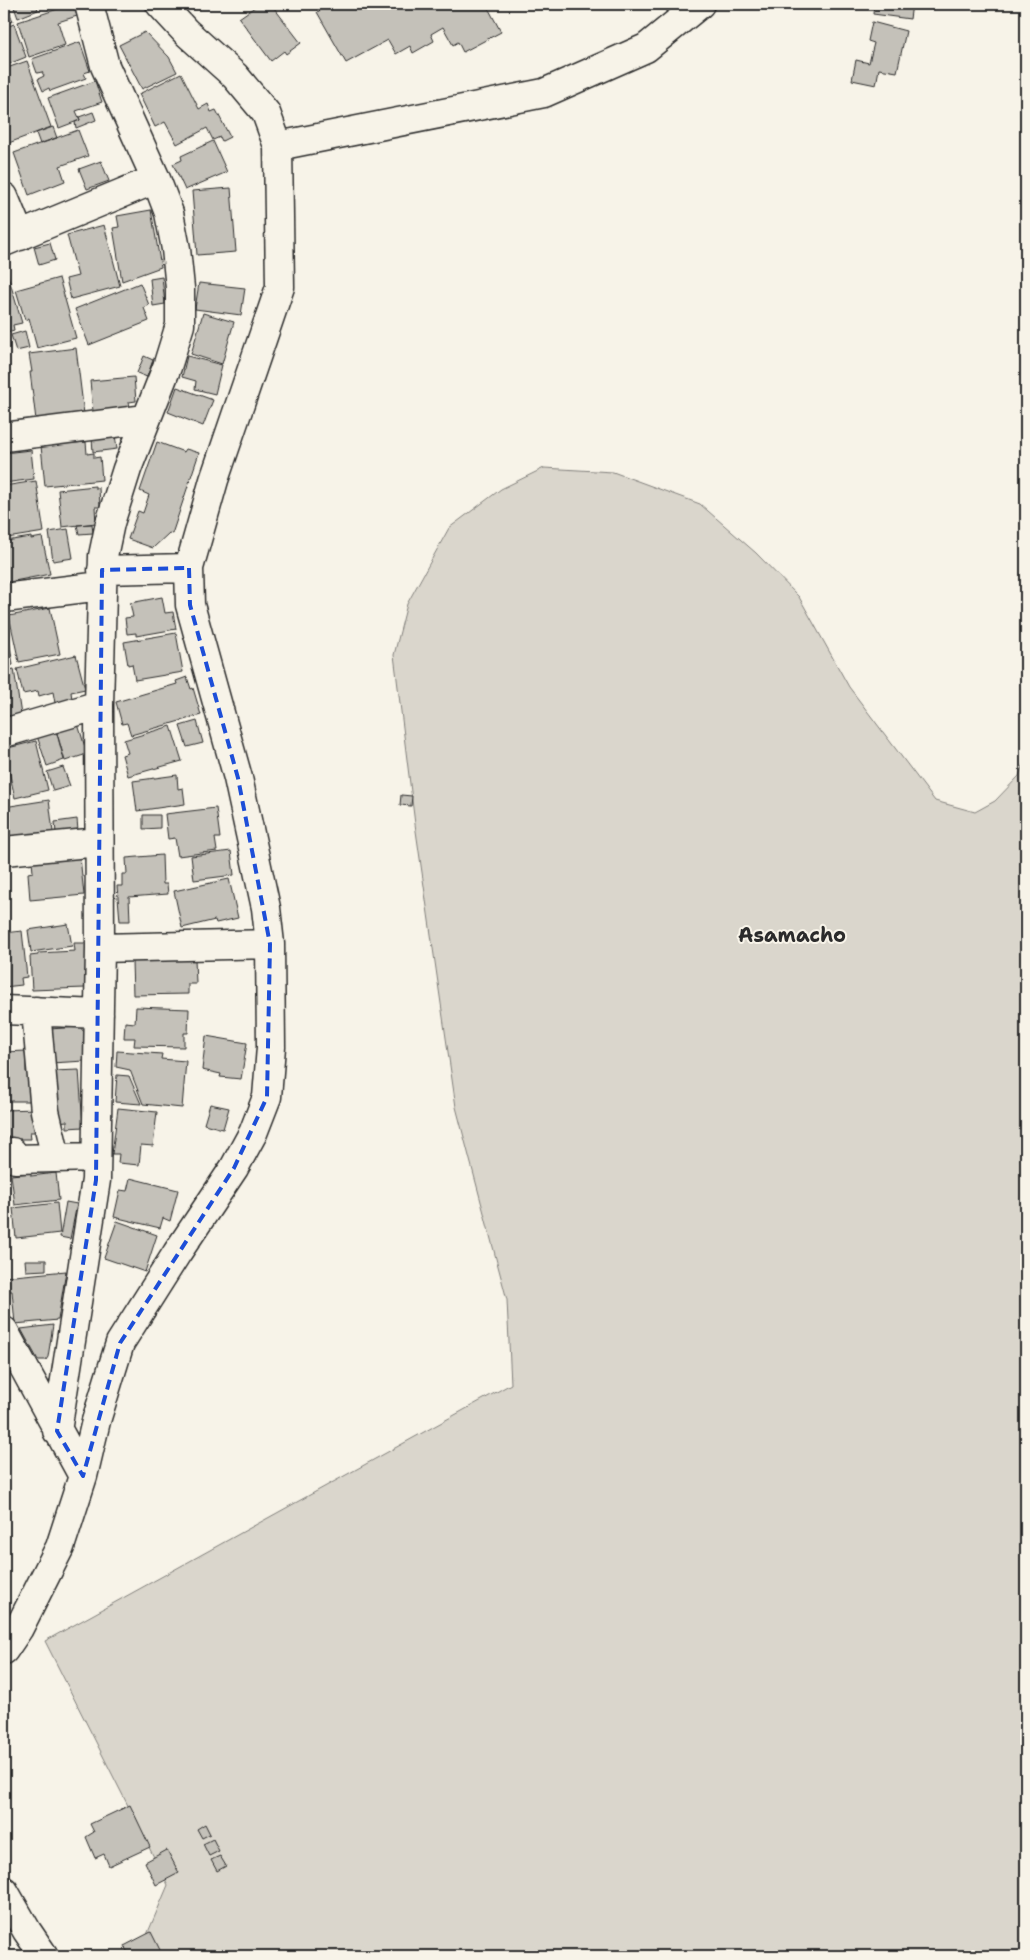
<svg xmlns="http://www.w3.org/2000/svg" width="1030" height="1960" font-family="'Shantell Sans',sans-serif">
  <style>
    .green { fill: #dad6cc; stroke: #82807c }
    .building { fill: #c4c1b9; stroke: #2b2b2b }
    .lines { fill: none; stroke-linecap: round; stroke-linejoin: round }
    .minor-casing { stroke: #2b2b2b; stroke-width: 31 }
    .major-casing { stroke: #2b2b2b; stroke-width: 31 }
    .minor { stroke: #f7f3e8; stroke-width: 28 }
    .major { stroke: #f7f3e8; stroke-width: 28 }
    .marked { fill: none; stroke: #1d4ed8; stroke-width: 4; stroke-dasharray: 10 6; stroke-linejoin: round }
    .labels { text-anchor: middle; stroke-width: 4; stroke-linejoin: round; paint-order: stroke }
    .quarter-label { font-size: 20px; font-weight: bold; fill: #2b2b2b; stroke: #f7f3e8 }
  </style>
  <rect width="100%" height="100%" fill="#f7f3e8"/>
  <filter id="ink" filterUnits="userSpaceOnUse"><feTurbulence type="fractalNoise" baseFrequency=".02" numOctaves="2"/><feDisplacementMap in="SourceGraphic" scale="10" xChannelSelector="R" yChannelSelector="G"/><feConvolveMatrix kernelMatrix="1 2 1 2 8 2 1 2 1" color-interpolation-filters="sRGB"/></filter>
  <g filter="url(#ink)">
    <path class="green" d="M544,468L613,472L700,504L756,553L799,597L849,687L935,801L975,812L995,801L1019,776L1026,756V1956H138L168,1885L45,1641L511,1384L507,1300L456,1107L415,824L394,655L407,604L449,528L501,489Z"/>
    <path class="building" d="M4,4H6L13,21L4,24Z
      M24,4H36L38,10L18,18L14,7Z
      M73,4L77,16L58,22L65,45L29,57L18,22Z
      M259,4H271L301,43L286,54L284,51L271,61L239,18Z
      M332,4H486L501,32L463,52L458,42L453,45L443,27L431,34L434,41L413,53L410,46L396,54L388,40L346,63L317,12Z
      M874,4H912L910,19L873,14Z
      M872,22L906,31L897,72L879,69L876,85L852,80L856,60L869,63L874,43L868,41Z
      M14,24L26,57L4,66V28Z
      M145,32L169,57L177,72L142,89L119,45Z
      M80,42L90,71L84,73L86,78L50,91L49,88L43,91L38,79L44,76L42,72L37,73L32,59Z
      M27,61L51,127L6,144L4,139V69Z
      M181,73L199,109L208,104L211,112L216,110L230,137L222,141L220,137L213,140L207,128L177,144L165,122L155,127L139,94Z
      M95,81L102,102L76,111L80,120L59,128L48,98Z
      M93,112L96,120L76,128L75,122L80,120L79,117Z
      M53,127L57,138L40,144L36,133Z
      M78,130L88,156L60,166L65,181L29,195L14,153Z
      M213,141L227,172L185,190L173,164L182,160L181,156Z
      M101,161L109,181L87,189L79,169Z
      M231,188L236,252L197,255L192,191Z
      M151,210L161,267L122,281L113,228L119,227L117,216Z
      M104,225L120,286L71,299L66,279L78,276L67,235Z
      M50,243L55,260L39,265L34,247Z
      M4,262L22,323L13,325L14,330L4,333Z
      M162,277L165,304L153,306L150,279Z
      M59,278L76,338L37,348L29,318L25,320L16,290Z
      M140,283L149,305L144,308L149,321L89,345L75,309Z
      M199,283L245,288L241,315L195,309Z
      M203,313L234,322L222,364L191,354Z
      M25,331L29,348L16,351L11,335Z
      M76,348L84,414L36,420L30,372H32L29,354Z
      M144,356L153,360L147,377L137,373Z
      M187,356L222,365L215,394L195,389L196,381L182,377Z
      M134,377L136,401L129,402L130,408L93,411L90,381Z
      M177,387L213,400L203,426L168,412Z
      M115,435L117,449L93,452L92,438Z
      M86,442L87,454L94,453V458L100,457L102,480L45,486L41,446Z
      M157,442L184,452L186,449L199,453L172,534L169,533L153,548L128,539L138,511L143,513L149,495L140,491Z
      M31,450L34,479L4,483V453Z
      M36,481L44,532L7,538L4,516V486Z
      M95,486V488H99L100,507H95L96,523L62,527L58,490Z
      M92,524L93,533L79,534L77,525Z
      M68,529L73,558L53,561L49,532Z
      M31,537V539L42,537L50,574L4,583V547L7,546L6,541Z
      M162,597L165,613L173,612L176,629L136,636V633L127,634L125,618L133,617L130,603Z
      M50,608L60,654L19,662L9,616Z
      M8,633L13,665L4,667V634Z
      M176,633L183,672L135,680L132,664L128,665L124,642Z
      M76,655L85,689L71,692L72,699L55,703L53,692L39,696L38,691L23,694L17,669Z
      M14,669L21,715L4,716V671Z
      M187,677L191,689L193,688L201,715L131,735L127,723L122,724L116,702L177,684L176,681Z
      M197,721L203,743L187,747L180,726Z
      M78,724L87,754L65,761L56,730Z
      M171,726L182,761L128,776L122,755L128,753L124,740Z
      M56,730L64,760L47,766L37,736Z
      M36,741L48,790L15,798L4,749Z
      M63,767L70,786L53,791L47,772Z
      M177,775L178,789L183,788L185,804L137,811L133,781Z
      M401,795L412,796L411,806L400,805Z
      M49,800L53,832L7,839L4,807Z
      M216,808L220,838H215L217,851L178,856L175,838L168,839L165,814Z
      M143,815H160V828L143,829Z
      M77,819L78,831L56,833L55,822Z
      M231,851L234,875L194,880L191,856Z
      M162,855L163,884H167L168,894L129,897L130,921H120L117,886H122V874H127L126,858Z
      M80,857L84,895L30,900L28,873L33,872L32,862Z
      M229,879L238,918L216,923L215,920L182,928L174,891Z
      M68,924L72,946L31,952L28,930Z
      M22,931L27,977L21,978L22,985L4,987V933Z
      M74,943H86L85,988L32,990L30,956L38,955V953L75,951Z
      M195,959L196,984H188V994L133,995L132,961Z
      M136,1007L189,1009L188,1033H184V1047L134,1046L135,1038H124L125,1022L135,1023Z
      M80,1027L84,1032L85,1061L51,1063L49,1029Z
      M206,1036L247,1043L241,1079L220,1077L221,1074L202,1070Z
      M26,1051V1072H34V1101H4V1052Z
      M117,1051L162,1054L161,1059L186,1061L182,1108L143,1104L130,1070L116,1067Z
      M79,1070L83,1127L67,1128V1121L56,1122L52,1071Z
      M117,1075L129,1076L141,1104L115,1102Z
      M210,1104L229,1108L223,1129L204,1124Z
      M118,1108L157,1112L153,1146L141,1145L139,1165L118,1163L119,1154H112Z
      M37,1109L38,1132H30L31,1139H4V1110Z
      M31,1173V1176L56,1173L59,1200L15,1205L11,1175Z
      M130,1178L178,1190L170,1221L163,1218L160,1228L114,1217L120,1190L127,1191Z
      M4,1184L9,1238H4Z
      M66,1202L77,1204L70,1239L60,1237Z
      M57,1203L60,1233L16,1238L13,1208Z
      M117,1221L157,1235L145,1272L104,1258Z
      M25,1260H46V1270L26,1271Z
      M66,1271L58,1320L15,1324L12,1291H4V1277Z
      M53,1325L48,1357L46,1360H38L21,1329Z
      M130,1805L150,1847L109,1866L104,1854L95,1858L86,1837L94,1832L90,1824Z
      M205,1824L210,1834L202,1838L197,1829Z
      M213,1839L219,1851L209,1856L203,1844Z
      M167,1850L179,1873L156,1885L145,1862Z
      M220,1856L226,1866L217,1871L211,1860Z
      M151,1932L163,1956H130L124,1946Z"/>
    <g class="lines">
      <defs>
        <path id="minor" d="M278,146L544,93L646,48L700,4
          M4,197L20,236
          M4,242L156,179
          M4,437L146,419
          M102,570L189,568
          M4,598L101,586
          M4,733L99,705
          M4,851L99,842
          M100,948L270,944
          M4,1010L99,1014
          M36,1011L45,1111L56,1158
          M4,1152H12L15,1159L96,1157
          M4,1331L83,1476
          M57,1431L96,1180L100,948L99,705L103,556L110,523L127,469L167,367L180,325V288L176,249L169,213L156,179L105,66L89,4
          M4,1650L19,1628L60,1547L83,1476L96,1421L120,1343L177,1253L234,1168L253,1133L267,1097L271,1047L270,944L266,908L238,778L190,605L189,568L214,480L280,287L278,146L266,113L235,76L186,32L160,4"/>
        <path id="major" d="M4,1891L27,1931L44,1956"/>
      </defs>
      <use href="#minor" class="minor-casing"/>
      <use href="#major" class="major-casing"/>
      <use href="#minor" class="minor"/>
      <use href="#major" class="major"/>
    </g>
  </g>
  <path class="marked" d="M189,568L190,605L238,778L270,944L267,1097L234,1168L120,1343L83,1476L57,1431L96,1180L102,570Z"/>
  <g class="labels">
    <g class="quarter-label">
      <text x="792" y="942">Asamacho</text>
    </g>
  </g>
  <rect width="1030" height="1960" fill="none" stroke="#f7f3e8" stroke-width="20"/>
  <rect x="10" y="10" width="1010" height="1940" fill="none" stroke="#2b2b2b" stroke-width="2" filter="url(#ink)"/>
</svg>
